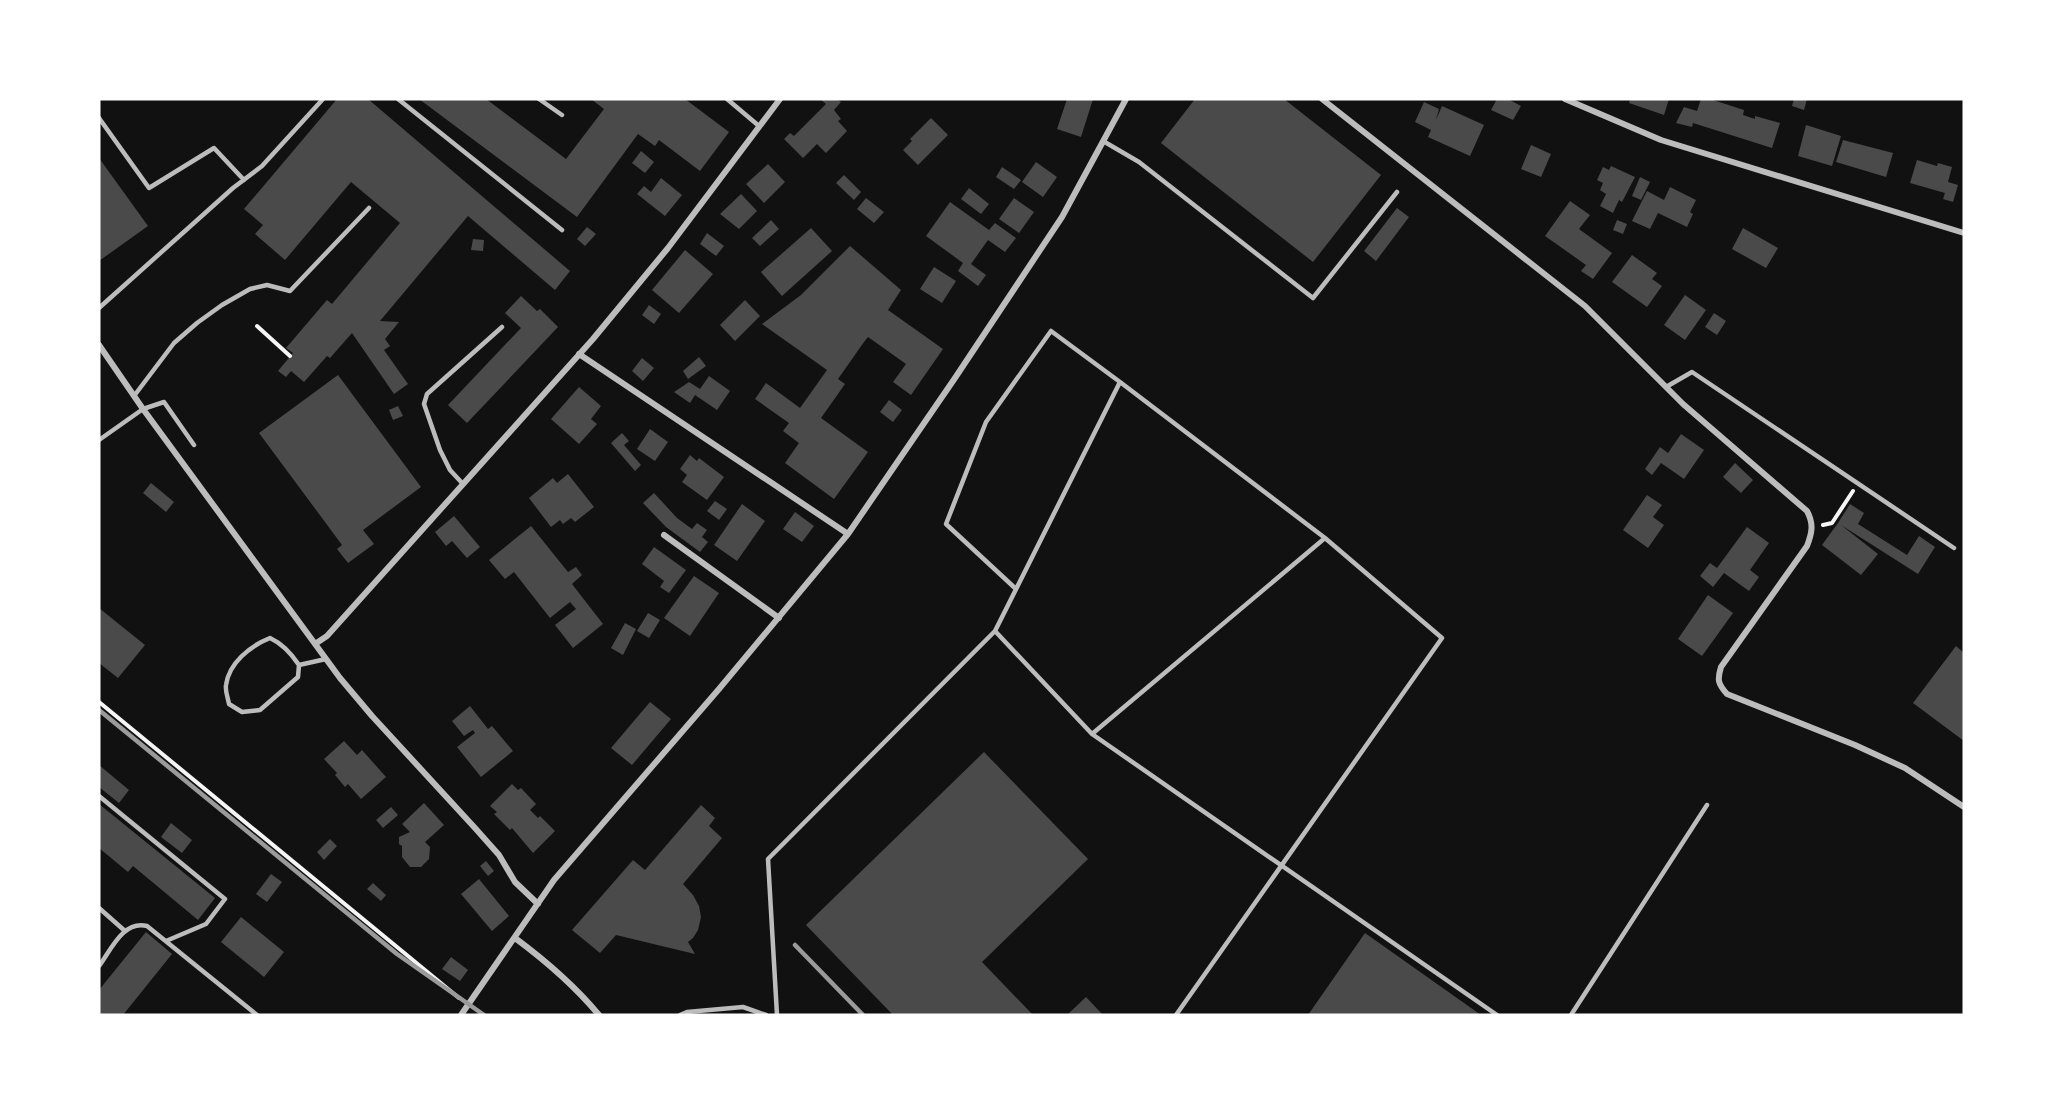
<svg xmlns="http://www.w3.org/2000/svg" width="2063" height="1114" font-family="Manrope,sans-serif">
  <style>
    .building { fill: #4a4a4a }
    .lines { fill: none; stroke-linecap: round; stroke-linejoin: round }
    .path { stroke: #f5f5f5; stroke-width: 4 }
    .service { stroke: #bcbcbc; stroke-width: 4.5 }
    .minor { stroke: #bcbcbc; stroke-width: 6 }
    .rail { stroke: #9a9a9a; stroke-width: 4.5 }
  </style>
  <rect width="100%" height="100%" fill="#111"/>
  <path class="building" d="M337,99H368L570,271L555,290L468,216L380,321L399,322L385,339L390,346L384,350L408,384L394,394L352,333L330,358L327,356L304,382L291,371L286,377L278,371L293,353L286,348L327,300L332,304L400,223L351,182L285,260L255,234L263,225L244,209Z
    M419,99H486L566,159L604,109L591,99H685L729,132L700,171L659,140L655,146L638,134L577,217Z
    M820,99H837L841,102L834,110L841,119L838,121L847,131L826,153L817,144L803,158L784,139L790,133L794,136L826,104Z
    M1067,99H1093L1081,137L1057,129Z
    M1195,99H1284L1381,175L1313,262L1161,143Z
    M1497,99H1508L1521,106L1513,120L1491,110Z
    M1630,99H1669L1664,115L1629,103Z
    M1701,99H1710L1744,110L1743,115L1755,119V116L1780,123L1772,148L1693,123L1692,127L1676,123L1684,107L1697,111Z
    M1794,99H1807L1804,110L1792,106Z
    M1424,102L1439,109L1436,120L1442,106L1484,125L1470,156L1428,137L1431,130L1415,122Z
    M931,118L948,135L918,165L903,150L912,141L910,139Z
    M1806,125L1841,136L1832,166L1798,156Z
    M1843,140L1893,153L1886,177L1836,162Z
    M1531,145L1551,154L1541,177L1521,169Z
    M641,151L654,162L645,173L632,163Z
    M99,158L148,226L99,261Z
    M1917,160L1937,166L1938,163L1952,167L1948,182L1958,185L1953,202L1943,199L1945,193L1910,183Z
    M1036,162L1057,177L1043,197L1022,182Z
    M768,164L785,182L764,203L746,184Z
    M1611,166L1635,177L1622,202L1619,200L1613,213L1600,206L1606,194L1600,190L1603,183L1597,180L1603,167L1609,170Z
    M1002,167L1021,180L1014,189L996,177Z
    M844,175L861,192L854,200L836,183Z
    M1640,177L1650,182L1641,200L1632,196Z
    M661,178L682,195L665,216L637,194L644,186L651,192Z
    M1670,187L1696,200L1690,212L1693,214L1687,227L1658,213L1650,229L1632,221L1647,191L1664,200Z
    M969,188L989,204L981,214L961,199Z
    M741,194L757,211L739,229L720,214Z
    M866,198L884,212L874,223L857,209Z
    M1014,198L1034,212L1019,233L999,219Z
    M1570,201L1590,215L1579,229L1612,253L1593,279L1581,271L1586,265L1545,236Z
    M950,202L989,230L995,223L1016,238L1005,252L988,240L971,264L986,275L978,286L958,271L963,263L926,236Z
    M1397,208L1409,217L1376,261L1364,251Z
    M771,220L779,229L760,246L752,238Z
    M1617,220L1627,224L1623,234L1613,230Z
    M587,227L596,234L585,246L577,239Z
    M811,228L832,251L782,296L761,272Z
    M1743,228L1778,248L1766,268L1732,249Z
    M707,233L724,246L716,256L700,244Z
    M473,239L484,240L483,251L471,250Z
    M850,246L901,290L888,310L943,349L911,395L893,382L906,364L868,337L864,342L838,379L845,384L821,418L868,452L834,499L785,463L799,443L783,431L789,423L755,399L766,383L800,408L827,370L762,324L801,295Z
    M685,250L713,274L679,313L652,290Z
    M1632,255L1657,273L1652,279L1662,286L1647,307L1612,282Z
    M934,267L956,281L942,303L920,289Z
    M1685,295L1706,310L1685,340L1664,325Z
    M521,296L537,311L540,309L558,327L467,423L448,405L521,328L505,313Z
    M745,300L760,316L735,341L720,325Z
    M649,305L661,314L654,324L642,315Z
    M1714,313L1726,321L1717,335L1705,327Z
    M699,357L706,366L688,379L683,371Z
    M642,358L654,368L643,381L632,371Z
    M338,375L421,487L363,530L374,544L348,563L337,549L342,545L259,433Z
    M709,376L730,391L717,410L695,395L690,403L674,392L689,382L700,389Z
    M579,387L601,406L591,419L597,424L579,444L551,419Z
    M889,400L902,410L893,422L880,412Z
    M398,406L403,416L393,420L389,410Z
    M650,429L668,442L655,461L637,449Z
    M622,433L629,441L624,445L641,465L635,471L611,443Z
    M1681,434L1704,450L1684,479L1661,463L1652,475L1645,469L1660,447L1668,453Z
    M690,455L697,461L699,458L724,477L707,500L682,482L687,475L680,469Z
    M1735,463L1753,480L1741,493L1723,477Z
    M568,474L594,507L575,522L571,518L563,524L560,520L551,527L529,498L553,478L557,483Z
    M151,483L174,502L166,512L143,493Z
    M654,493L677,518L692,529L697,523L707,530L702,537L708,542L700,552L666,527L643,503Z
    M1647,495L1662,505L1653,517L1664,525L1648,548L1623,530Z
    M715,501L727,509L719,520L707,511Z
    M742,504L765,521L737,561L714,545Z
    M1850,504L1864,513L1858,524L1907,555L1919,536L1935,547L1918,574L1841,525L1878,554L1861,575L1822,545L1838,523Z
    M795,512L814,526L802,542L783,529Z
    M454,516L480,547L467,558L452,541L446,546L435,532Z
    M531,526L568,572L576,567L582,575L572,584L603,624L573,648L555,625L576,609L570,602L550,618L514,572L505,579L489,560Z
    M1747,527L1769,543L1750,570L1759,577L1749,591L1724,573L1713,587L1700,576L1710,563L1717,568Z
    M654,547L686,570L669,593L660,587L664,581L642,564Z
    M694,576L719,593L690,636L664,618Z
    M1708,595L1733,613L1702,656L1678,639Z
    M99,608L145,645L118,678L99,663Z
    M648,613L660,620L649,638L637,631Z
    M625,623L636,629L623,655L611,648Z
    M1956,646L1964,653V741L1913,703Z
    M650,702L671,719L632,765L611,748Z
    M470,706L488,729L492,726L513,751L481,777L457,747L475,733L473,730L464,736L452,721Z
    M344,741L357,755L362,750L386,777L361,799L348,784L345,787L335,775L337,773L324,759Z
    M984,752L1088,859L982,962L1033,1015H893L806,925Z
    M99,765L129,790L119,803L99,787Z
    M512,784L518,790L521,788L536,804L530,810L538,818L540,816L555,831L533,853L512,828L510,830L494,814L497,812L490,806Z
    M424,803L444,825L425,842L430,847L429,859L421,867H410L402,857V846L399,844V837L410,832L402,824Z
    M99,804L215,898L198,920L133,866L128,872L99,848Z
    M701,805L715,818L709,826L722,838L683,884L693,895L699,906L701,917L698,930L693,938L688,942L695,954L616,935L600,953L572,930L633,860L645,870Z
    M391,807L398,815L383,828L376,820Z
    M171,823L192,840L182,853L161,837Z
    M330,839L337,846L324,860L317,852Z
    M486,861L494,871L488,876L480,866Z
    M271,874L282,882L267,902L256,894Z
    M479,879L509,916L492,931L461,894Z
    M373,883L386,895L381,901L367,889Z
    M241,917L284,952L264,977L221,942Z
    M146,932L172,954L123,1015H99V990Z
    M1365,933L1481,1015H1308Z
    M451,957L468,970L460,981L442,969Z
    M1086,997L1103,1015H1067Z"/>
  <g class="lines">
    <path class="path" d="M257,326L290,356
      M1823,525L1832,523L1853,491
      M99,702L459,998"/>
    <path class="service" d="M398,99L562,230
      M539,99L562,115
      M727,99L759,126
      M99,118L149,188L214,148L244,180
      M1103,141L1139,162L1313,298L1397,192
      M99,308L233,188L262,166L323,99
      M1666,387L1692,372L1954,548
      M134,396L174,343L197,323L222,305L250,289L267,285L290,291L369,208
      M99,440L143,409L164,402L194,445
      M463,484L450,470L440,450L424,404L427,394L502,327
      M1016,589L946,524L986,422L1051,331L1120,382
      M995,631L1120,382L1325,538L1442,638L1176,1015
      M299,665C291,653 283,644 270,638C250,646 229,663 226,685C225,691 228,698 229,704L242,712L260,710L298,677L299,665L326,659
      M1092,734L1325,538
      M99,796L225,899L206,924L166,941
      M99,908L125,931
      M99,966C111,950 123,920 147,926L257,1015
      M680,1015L687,1012L743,1007L766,1015
      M777,1015L768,859L995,631L1092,734L1497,1015
      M1571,1015L1707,805"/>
    <path class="minor" d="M1322,99L1585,306L1683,404L1807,511C1814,524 1812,533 1807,546L1721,667C1717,680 1718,684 1727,694L1855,745L1905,768L1964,807
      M1565,99L1661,140L1964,233
      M99,345L143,409L340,678L372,716L475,828L499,855L515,882L538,904
      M579,354L848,534
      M664,535L779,618
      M315,644L327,636L593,339L668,248L780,99
      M515,938C546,961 574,985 599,1015
      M461,1015L554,880L719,689L848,534L955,378L1062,217L1126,99"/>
    <path class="rail" d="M99,710L397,954L484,1015
      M795,945L863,1015"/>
  </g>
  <rect width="2063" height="1114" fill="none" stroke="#ffffff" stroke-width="201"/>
</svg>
